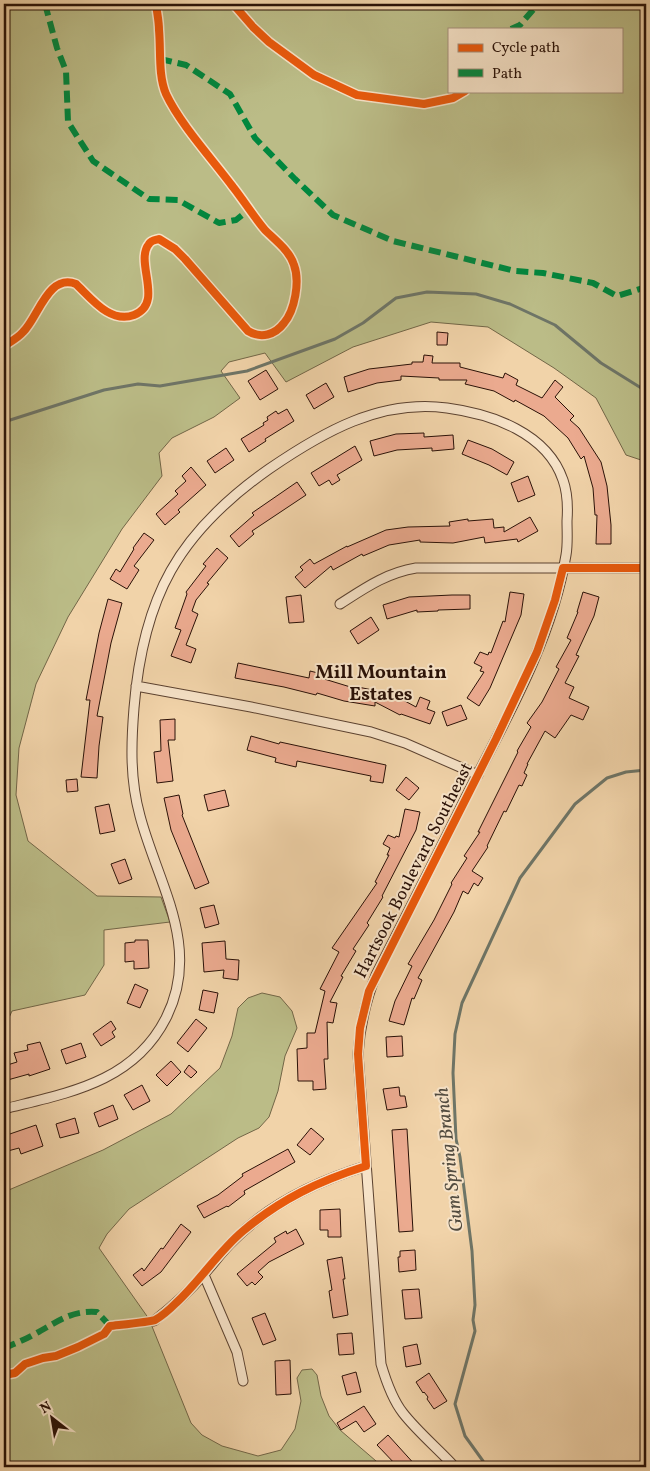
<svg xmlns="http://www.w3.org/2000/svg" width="650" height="1471" font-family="Vollkorn,serif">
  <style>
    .green { fill: #bbbc87; stroke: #726647; fill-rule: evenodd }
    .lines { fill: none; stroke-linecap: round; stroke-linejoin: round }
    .stream { stroke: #6e7567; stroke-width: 3 }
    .building { fill: #ebaa8f; stroke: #2a1107 }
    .minor-casing { stroke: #5c4230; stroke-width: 11 }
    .minor { stroke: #f6e2c7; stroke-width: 9 }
    .quiet { stroke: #00873e; stroke-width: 6; stroke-dasharray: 12 6; stroke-linecap: butt }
    .cycleway-casing { stroke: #f6e2c7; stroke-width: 11 }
    .cycleway { stroke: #e8590c; stroke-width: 8 }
    .labels { text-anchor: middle; stroke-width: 4; stroke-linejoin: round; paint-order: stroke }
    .street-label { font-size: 18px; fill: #2a1107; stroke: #f6e2c7 }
    .neighbourhood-label { font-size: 19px; font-weight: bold; fill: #2a1107; stroke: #f6e2c7 }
    .water-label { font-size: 19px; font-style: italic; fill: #524b3f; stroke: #f6e2c7 }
  </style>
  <rect width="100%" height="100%" fill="#f1d3a9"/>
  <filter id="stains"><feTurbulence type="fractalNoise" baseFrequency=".004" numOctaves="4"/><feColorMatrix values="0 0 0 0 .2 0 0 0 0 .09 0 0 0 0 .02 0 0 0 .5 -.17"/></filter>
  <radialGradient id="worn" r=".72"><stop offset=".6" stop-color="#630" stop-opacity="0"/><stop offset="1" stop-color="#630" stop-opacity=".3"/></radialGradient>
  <path class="green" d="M4,4H646V507L644,461L626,455L596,398L554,368L488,327L431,322L353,347L286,382L265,353L229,362L221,371L240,398L214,417L172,438L159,453L162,476L122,529L68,617L36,684L19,748L16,795L28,841L97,896L161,897L170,922L104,930V965L85,995L12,1011L4,1029ZM449,29H621V91H449Z
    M262,993L280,997L292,1011L297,1028L285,1056L278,1091L269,1117L259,1128L238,1138L129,1209L107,1234L99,1248L149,1319L191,1423L202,1435L222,1446L258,1456L281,1450L295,1429L301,1401L297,1378L302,1370L312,1369L317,1375L321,1396L329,1416L340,1430L383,1467H4V1192L103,1150L171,1114L220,1068L232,1036L238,1008L248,998Z"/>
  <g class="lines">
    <path class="stream" d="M4,422L104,390L138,384L160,386L247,371L335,339L363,323L396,298L427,292L476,294L510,304L555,325L601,363L646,391
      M483,1467V1461L465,1436L455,1404L475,1331L473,1320L475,1305L472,1251L460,1157L456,1139L453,1073L455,1034L462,1003L520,878L575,804L607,778L626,772L646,770"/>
  </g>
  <path class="building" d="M437,332L448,333L447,345H437Z
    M424,355L433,356L432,363H460V367L503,378L505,373L518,380L516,385L542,398L555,380L563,387L555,397L574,416L570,420L579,428L601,462L607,486L611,525V544H596L597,515H595L593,488L584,456L581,459L568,438L544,416L515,400L514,402L494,391L465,384L467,380H439V378L401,376V380L377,383L348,392L344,377L369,369L412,364V362H423Z
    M266,370L278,389L260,400L248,381Z
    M326,383L334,397L314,409L306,395Z
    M287,409L294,421L265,439L266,441L249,452L241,439L264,425L263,423L268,420L267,417L276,411L278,414Z
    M424,433V437L453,435L454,449L432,451V448L397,450L374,456L370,441L396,434Z
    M468,440L492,449L514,462L507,475L489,465L462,454Z
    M355,446L362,460L337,475L340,480L332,485L329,480L319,486L311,473Z
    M226,448L234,460L215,473L207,461Z
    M191,467L206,485L178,510L180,512L165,525L156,514L178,494L175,491L186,481L182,476Z
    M528,476L535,495L518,502L511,483Z
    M297,482L306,495L252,531L254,534L239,547L230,536L254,515L252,513Z
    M530,517L538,531L518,542L517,539L485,543L484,537L453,543L420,542V540L389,545L363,556L362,554L333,570L331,566L305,588L295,577L303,570L300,567L310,559L314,564L347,546V547L386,530L408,527L450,526L449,522L468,519V521L493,519L494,528L504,527V532Z
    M144,533L154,540L134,566L139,570L127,589L110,579L116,569L120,572L134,549L133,548Z
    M217,548L228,558L207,583L209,584L196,600L192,611L198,614L186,645L196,649L191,663L171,656L181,630L175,628L187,594L186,592L206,566L203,564Z
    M510,592L524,594L521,615L490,688L479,706L467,698L484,672L480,671L482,667L474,663L480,652L488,655L489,652L491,653L503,621L505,622Z
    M583,592L599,597L594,616L576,655L579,656L565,683L574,687L569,698L589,707L583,720L571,715L555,738L545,731L527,764H528L524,773L527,775L522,786L519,785L506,812L504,811L487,846L488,847L472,871L483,878L478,886L474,883L468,894L463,891L454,912L418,978L422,980L414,999L412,998L404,1025L389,1021L395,1001L412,966L408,964L434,920L452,884L451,883L467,858L464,856L480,832H478L518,752L517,751L531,727L527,723L542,702L559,669L556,667L571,640L567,638L578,612H577Z
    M301,595L304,622L289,623L286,597Z
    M452,595H470V609L438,610V611L417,612V610L387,619L383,605L409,597Z
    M108,599L122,603L111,643L97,716L103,717L99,746L97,778L81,777L90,700H86L99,633Z
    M371,617L379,630L358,644L350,631Z
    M238,663L309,678L310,671L322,674L321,678L357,689L358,687L392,694L416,707L420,697L430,701L427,709L435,712L430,724L401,714L400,715L375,702V706L344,701L317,693L316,695L284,687L235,678Z
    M461,705L467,719L447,726L442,712Z
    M175,719V740H168L173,781L157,783L154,752L161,751L160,720Z
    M251,736L279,744L280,742L386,765L383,783L370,781L371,776L297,761L296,767L275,762L276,758L247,750Z
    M406,777L419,788L409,800L396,790Z
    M77,779L78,791L67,792L66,780Z
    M225,790L229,806L208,811L204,795Z
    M179,795L183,814L182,815L209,883L195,889L171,830L164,798Z
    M109,804L115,831L100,834L95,807Z
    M405,809L420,812L416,830L382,896L383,897L367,923L369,925L353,949L356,951L341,976L343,977L330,1002L337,1003L333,1023L327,1022L328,1059H324L326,1089L313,1090V1081H298L297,1049L307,1048V1033H315L325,991L320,989L339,952L332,948L377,883L375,882L389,855H387L390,848L383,844L388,835L395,838L396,836L399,837Z
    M125,859L132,879L119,884L111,864Z
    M214,905L219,924L205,928L200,908Z
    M135,940H148L149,968L134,969V961L125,962V943L135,942Z
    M225,941L226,959L239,960L238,980L223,978L224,970L204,972L202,943Z
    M135,984L148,990L140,1008L127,1003Z
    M203,990L218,993L214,1013L199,1010Z
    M196,1019L207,1028L188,1052L177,1043Z
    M111,1021L116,1029L112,1032L115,1037L101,1046L93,1034Z
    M402,1036L403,1056L387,1057L386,1037Z
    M40,1042L50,1069L29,1076V1074L4,1081V1066L17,1062L14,1053L28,1050L27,1045Z
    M81,1043L86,1057L66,1064L61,1050Z
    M171,1061L181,1072L167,1086L156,1075Z
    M189,1065L197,1072L191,1078L184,1072Z
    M142,1085L150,1101L133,1110L124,1095Z
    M399,1087L400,1096H405L407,1107L387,1110L383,1089Z
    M113,1105L118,1119L99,1127L94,1113Z
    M75,1118L79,1133L60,1138L56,1124Z
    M36,1125L43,1146L21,1154L19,1148L4,1152V1136Z
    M311,1128L324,1139L310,1155L297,1145Z
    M407,1129L413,1231L399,1232L392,1130Z
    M288,1149L295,1162L244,1191L245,1194L228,1207L227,1206L204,1218L197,1206L218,1195L243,1176L242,1174Z
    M340,1209L341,1237H328V1230H320V1210Z
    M181,1224L191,1232L161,1272L142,1286L133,1275L142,1268L144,1271L161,1248L163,1249Z
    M296,1229L304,1244L269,1262L258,1272L263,1277L255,1285L252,1282L247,1286L237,1274L276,1242L274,1238L286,1231L287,1234Z
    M415,1250L416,1270L399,1272L398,1257H400V1251Z
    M342,1257L345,1279H343L348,1315L333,1318L329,1291L332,1290L327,1260Z
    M419,1289L422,1318L405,1319L402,1290Z
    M265,1313L276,1340L263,1345L252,1318Z
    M352,1333L354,1354L339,1355L337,1334Z
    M417,1344L421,1364L406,1367L403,1347Z
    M290,1360L291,1394L276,1395L275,1361Z
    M356,1372L361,1392L347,1395L342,1376Z
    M429,1373L447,1401L434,1409L427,1399L428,1397L424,1392L423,1393L416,1382Z
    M364,1406L376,1424L364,1432L356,1421L341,1430L337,1423Z
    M388,1435L417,1467H398L377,1445Z"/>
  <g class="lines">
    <defs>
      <path id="minor" d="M340,604C365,588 386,573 416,568H646
        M136,686L251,707L371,732L405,743L478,775
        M4,1109C67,1093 133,1083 166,1018C202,947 158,884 140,816C130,780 131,745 134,708C143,597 178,533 269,469C323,432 380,399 447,408C492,414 547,433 563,480C568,494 568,507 567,521C567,532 568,544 566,555C552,640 506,719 467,795C437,856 406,916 376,975C365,1002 360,1026 358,1054L381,1364C386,1381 392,1399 403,1413C417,1431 436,1447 452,1464
        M204,1275L237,1352L243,1381
        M154,1321C172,1307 189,1292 204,1274C214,1263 223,1250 234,1240C270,1203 318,1181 366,1166"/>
    </defs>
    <use href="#minor" class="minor-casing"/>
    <use href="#minor" class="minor"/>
    <path class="quiet" d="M45,4L57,48L66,71L68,122L93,161L149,199L178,200L219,223L236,220L250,209
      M511,29L520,25L538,4
      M160,59L186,65L230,94L255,138L295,179L333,215L393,241L515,271L543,273L593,283L617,296L646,287
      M4,1348C14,1344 24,1340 33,1335C56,1323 70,1310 97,1312L110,1326
      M452,1464L453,1467"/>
    <defs>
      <path id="cycleway" d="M233,4L253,27L269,42L314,75L357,95L424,104L453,98L465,91
        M4,346C10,342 18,338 23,332C38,318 48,273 76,284C91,298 110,324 134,315C165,303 134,262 149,244C151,240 156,240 159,239L175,249L185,259L248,331C261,339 275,335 284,323C295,310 300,281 294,265C290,251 275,240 265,230C254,217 244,201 233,187C213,160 180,124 166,94C158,75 161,51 159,30C159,21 157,13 156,4
        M4,1375L15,1373L25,1364L43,1358L56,1356L78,1347L104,1334L110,1326C118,1325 150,1322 155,1320C162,1316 170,1309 176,1303C200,1281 218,1252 243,1231C281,1199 319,1181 366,1166L358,1054L360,1028L369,991L496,739L537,652L555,600L563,568H646"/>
    </defs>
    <use href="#cycleway" class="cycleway-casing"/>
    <use href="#cycleway" class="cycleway"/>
  </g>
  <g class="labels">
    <g class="street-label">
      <text transform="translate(413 870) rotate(-63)" y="6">Hartsook Boulevard Southeast</text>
    </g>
    <g class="neighbourhood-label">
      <text x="381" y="678">Mill Mountain<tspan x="381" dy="22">Estates</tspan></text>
    </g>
    <g class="water-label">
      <text transform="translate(448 1160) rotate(-96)" y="7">Gum Spring Branch</text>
    </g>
  </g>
  <rect width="650" height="1471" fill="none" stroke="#f1d3a9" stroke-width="20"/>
  <rect x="5" y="5" width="640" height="1461" fill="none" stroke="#2a1107" stroke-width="2.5"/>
  <rect x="10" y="10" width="630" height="1451" fill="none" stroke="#2a1107"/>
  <rect x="448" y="28" width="175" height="65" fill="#f6e2c7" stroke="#a48e7a"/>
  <rect x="458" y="44" width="25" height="8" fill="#e8590c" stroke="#a48e7a"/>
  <text x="492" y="52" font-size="15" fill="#2a1107">Cycle path</text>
  <rect x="458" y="69" width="25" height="8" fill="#00873e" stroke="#a48e7a"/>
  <text x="492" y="78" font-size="15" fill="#2a1107">Path</text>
  <g transform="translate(52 1418) rotate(329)" stroke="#f6e2c7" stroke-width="4" paint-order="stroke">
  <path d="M0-4L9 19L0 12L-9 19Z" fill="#2a1107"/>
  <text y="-8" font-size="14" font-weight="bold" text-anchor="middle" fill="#2a1107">N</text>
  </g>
  <rect width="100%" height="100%" filter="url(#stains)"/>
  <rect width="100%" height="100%" fill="url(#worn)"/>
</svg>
